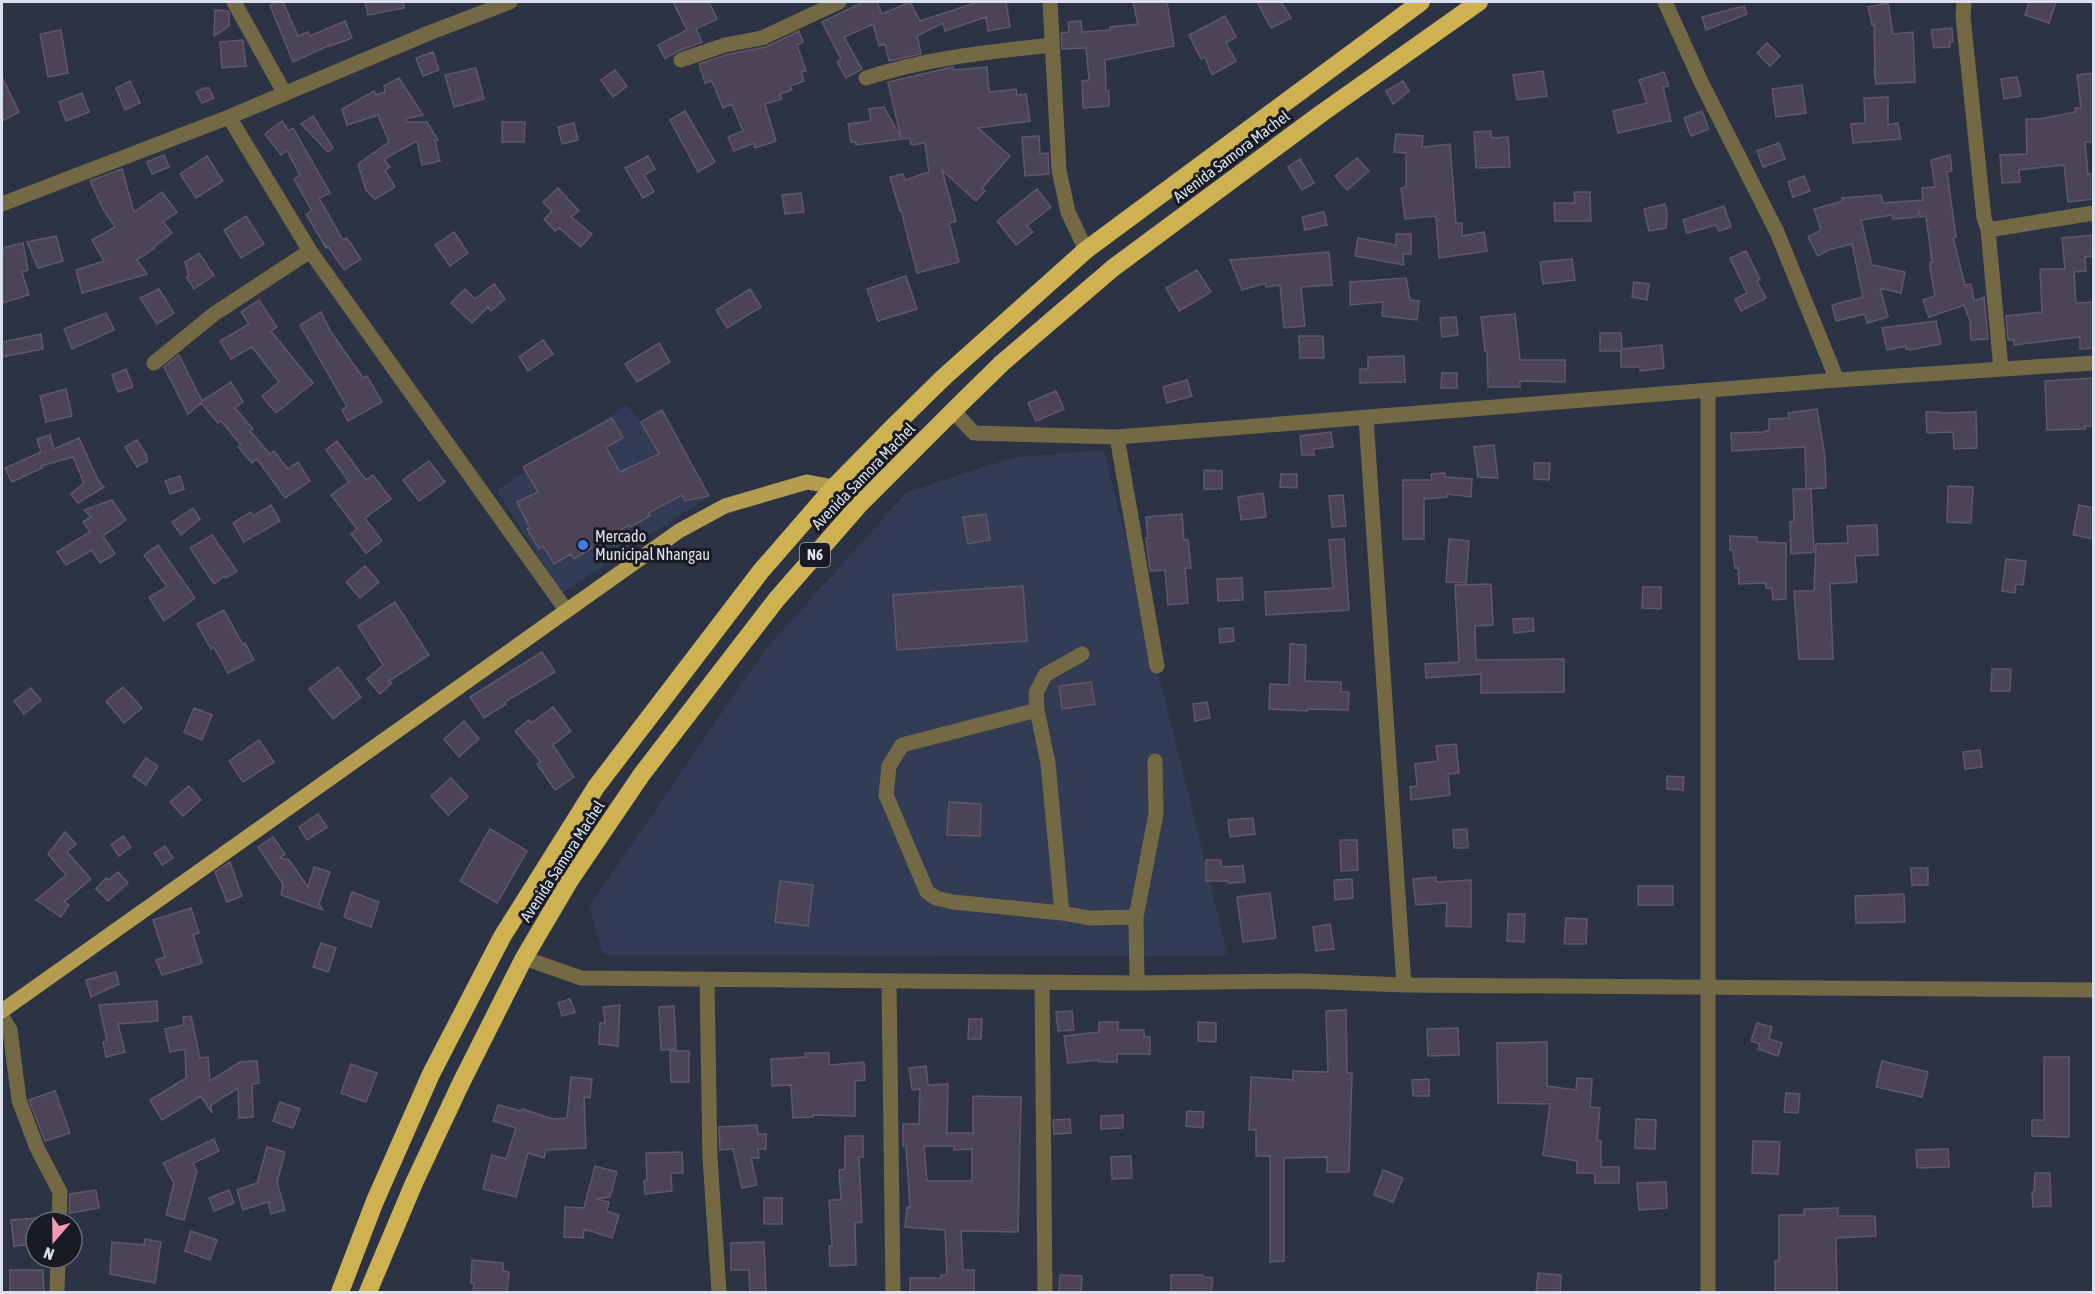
<svg xmlns="http://www.w3.org/2000/svg" width="2095" height="1294" font-family="'Asap Condensed',sans-serif">
  <style>
    .built { fill: #323c54 }
    .building { fill: #4b4356; stroke: #60576b; stroke-width: 1.5; fill-rule: evenodd }
    .lines { fill: none; stroke-linecap: round; stroke-linejoin: round }
    .minor { stroke: #746945; stroke-width: 15 }
    .major { stroke: #b49d50; stroke-width: 15 }
    .highway { stroke: #ceb252; stroke-width: 18 }
    .shop-dot { fill: #3f7fe0; stroke: #181b23; stroke-width: 2 }
    .labels { text-anchor: middle; stroke-width: 6; stroke-linejoin: round; paint-order: stroke }
    .shield { fill: #181b23; stroke: #a0a5b0; stroke-width: 1.5 }
    .shield-label { font-size: 15px; font-weight: bold; fill: #dbe0ec }
    .street-label { font-size: 16px; fill: #dbe0ec; stroke: #181b23 }
    .poi-label { font-size: 16px; fill: #dbe0ec; stroke: #181b23; text-anchor: start }
  </style>
  <rect width="100%" height="100%" fill="#2c3345"/>
  <path class="built" d="M627,405L641,422L662,410L709,496L561,594L497,490Z
    M1104,450L1228,956L603,955L589,907L764,651L907,492L1015,457Z"/>
  <path class="building" d="M278,2H283L298,36L308,32L310,36L345,21L352,38L330,46V45L293,62L270,5Z
    M365,2H404V8L368,15Z
    M673,2H709L717,19L696,29L702,42L678,51L665,59L658,45L687,30Z
    M863,2H877L882,14L910,2L920,21L978,2H1006L1010,27L988,31L986,17L945,31L943,23L917,36L921,54L889,61L885,44L879,46L873,24L844,37L862,69L846,78L837,62L841,59L822,22Z
    M1133,2H1167L1174,46L1105,60L1106,91H1109V106L1083,108L1082,81L1089,80L1086,48L1062,49L1061,33L1069,32L1068,22L1081,21L1082,32L1110,30V27L1138,24Z
    M1257,2H1281L1291,18L1271,28Z
    M2029,2H2056L2049,23L2025,15Z
    M1888,3L1893,34L1913,32L1915,82L1876,84L1874,70H1875L1874,24L1872,25L1868,7Z
    M1744,6L1747,14L1706,30L1702,17Z
    M215,10L228,11L229,13V26L214,36Z
    M1225,16L1236,37L1226,43L1236,61L1212,75L1205,57L1201,59L1189,35Z
    M1952,28L1953,42H1950V47L1934,48L1931,30Z
    M61,30L68,73L48,77L40,34Z
    M799,31L803,42L797,45L806,71L801,72L804,81L790,86L792,90L780,94L782,99L765,104L776,141L755,148L754,143L734,151L728,137L743,131L732,104L723,108L712,81L705,83L699,64L729,54L766,47Z
    M243,40L246,66L222,68L220,42Z
    M1767,43L1780,56L1770,66L1757,53Z
    M433,52L439,70L423,76L416,58Z
    M953,67L954,70L987,67L989,92L1016,89L1017,95L1026,94L1030,121L978,128L1010,156L982,188L985,191L976,201L942,170L956,221L949,223L959,262L917,273L901,210L900,211L890,177L903,174L905,180L929,172L925,143L911,145L910,138L856,145V142H851L848,124L871,121L869,109L884,107L901,138L888,82Z
    M476,68L484,99L454,107L445,75Z
    M615,70L627,86L613,97L601,80Z
    M1543,71L1547,96L1517,100L1513,75Z
    M1664,72L1669,86L1663,87L1671,121L1618,133L1613,111L1647,103L1639,80Z
    M2094,73V142H2085L2088,174H2094V199L2068,202L2064,165L2019,170L2020,182L2002,183L2000,155L2027,154L2026,119H2039L2075,112V108H2081L2077,75Z
    M2,77L19,112L2,121Z
    M2017,77L2021,96L2004,99L2001,79Z
    M399,78L423,115L406,119V122H427L438,140L435,141L440,161L422,165L417,141L384,159L390,167L385,170L395,187L375,199L366,190L358,164L389,142L378,115L347,125L342,109L374,91L376,95L385,92L384,86Z
    M130,81L140,103L125,110L116,88Z
    M1403,81L1409,91L1393,104L1386,91Z
    M1802,85L1806,113L1776,117L1772,89Z
    M204,88H209L214,98L202,103L196,92Z
    M82,93L89,112L66,121L59,102Z
    M1888,97V125L1898,123L1901,139L1853,143L1851,124L1865,123L1864,98Z
    M685,111L715,162L698,172L670,120Z
    M1702,111L1709,129L1691,136L1684,118Z
    M313,116L333,148L328,152L301,124Z
    M282,121L289,131L293,128L330,193L319,198L343,240L347,238L361,259L344,270L328,246L326,248L306,214L312,211L294,179L300,175L287,151L281,155L265,134Z
    M502,122H525L524,142H502Z
    M574,123L578,140L562,144L558,127Z
    M1491,131L1492,138L1508,137L1510,167L1476,168L1474,132Z
    M1396,134L1423,136L1422,147L1450,144L1456,223H1462V236L1484,232L1487,251L1439,258L1436,216L1405,219L1401,188L1406,187V153L1394,152Z
    M1039,136L1040,154L1048,153L1049,174L1025,176L1022,137Z
    M1779,143L1785,159L1763,167L1757,151Z
    M164,155L169,167L152,174L147,162Z
    M1950,155L1952,171L1947,172L1956,237L1953,238L1965,285L1971,284L1974,301L1984,297L1988,339L1971,340L1970,321L1964,305L1929,317L1923,300L1935,296L1930,268V262H1932L1926,216L1920,217L1919,211L1917,217L1893,219L1892,215L1861,220L1872,265L1905,272L1901,293L1880,288L1888,317L1867,323L1865,314L1836,321L1832,305L1863,297L1852,244L1828,250L1818,256L1808,237L1821,230L1814,209L1843,201L1842,198L1881,195L1883,203L1923,200L1922,188L1935,187L1931,160Z
    M207,156L223,181L196,198L180,174Z
    M648,156L655,169L644,175L654,192L643,198L625,168Z
    M1357,158L1369,171L1347,190L1335,176Z
    M1300,159L1314,183L1302,190L1288,167Z
    M122,169L134,212L162,192L177,212L163,222L172,233L154,247L155,248L137,260L147,274L82,293L76,270L104,261L92,240L115,227L103,209L90,181Z
    M1804,176L1810,191L1793,197L1788,182Z
    M558,188L579,211L571,217L592,234L581,247L559,228L555,231L544,219L552,211L543,202Z
    M1037,189L1051,207L1027,226L1033,232L1016,245L997,221Z
    M1574,192H1590L1591,221H1555L1554,203H1575Z
    M801,193L804,212L785,214L782,195Z
    M1665,204L1667,213L1666,228L1649,231L1644,209Z
    M1724,206L1731,227L1719,231L1716,225L1687,233L1683,220Z
    M1324,212L1327,225L1305,230L1302,217Z
    M246,216L264,244L241,258L224,230Z
    M454,232L468,253L450,266L435,245Z
    M1396,234H1411V254H1403L1404,265L1355,256L1358,238L1396,245Z
    M2094,235V256L2085,257L2086,271L2074,272L2076,303L2094,302V348L2080,349V337L2014,345V340H2008L2006,316L2042,312L2040,269H2065L2062,238Z
    M56,236L63,261L38,268L27,242Z
    M23,243L28,270L22,272L29,295L2,303V248Z
    M1746,251L1760,279L1757,281L1766,298L1741,311L1735,299L1747,293L1730,258Z
    M1329,252L1332,285L1301,287L1305,326L1284,328L1280,285L1266,287V283L1242,290L1230,260Z
    M199,253L214,275L194,289L186,277L189,276L185,262Z
    M1572,259L1575,280L1543,284L1540,262Z
    M1197,270L1211,292L1179,311L1166,288Z
    M906,276L917,309L878,321L867,289Z
    M1406,278L1410,300L1419,301L1417,320L1382,316L1383,302L1350,305V282Z
    M1634,282L1649,284L1647,300L1632,297Z
    M494,284L505,299L491,311L488,307L472,323L451,303L465,289L475,299Z
    M159,289L174,313L157,324L140,298Z
    M750,289L761,307L727,328L716,310Z
    M259,300L277,327L271,331L313,383L276,413L262,396L279,382L252,347L231,359L220,341L249,324L241,312Z
    M321,312L331,332L363,378L367,376L382,402L348,421L342,410L347,407L300,325Z
    M106,313L114,330L72,349L64,329Z
    M1515,314L1520,360H1565V382L1520,381V387H1488L1487,351H1485L1481,317Z
    M1456,317L1458,335L1442,337L1440,318Z
    M1936,321L1941,344L1910,350L1906,349V346L1887,350L1882,328Z
    M1600,333H1621L1622,349L1662,345L1664,368L1640,371V367H1621V351H1600Z
    M41,334L43,349L2,357V342Z
    M1299,336H1323L1324,358H1300Z
    M543,340L553,354L528,371L519,357Z
    M659,343L670,362L637,382L625,364Z
    M179,355L202,401L231,382L243,402L235,408L253,429L250,431L270,454L274,451L288,469L298,462L310,481L285,498L257,459L252,463L238,447L241,445L221,421L218,423L201,403L188,414L164,367Z
    M1404,356L1405,382L1360,383V369H1368V357Z
    M126,369L133,387L118,392L112,375Z
    M1442,373H1457V388H1441Z
    M2094,378V426H2085V429L2047,430L2045,381Z
    M1187,380L1192,396L1167,403L1163,387Z
    M66,389L72,416L46,422L40,396Z
    M1056,391L1064,409L1036,421L1028,403Z
    M1817,409L1825,457L1826,488L1806,489L1805,447L1732,451L1731,433L1763,432L1769,430V419L1789,418L1788,413Z
    M662,410L709,496L685,501L682,495L648,513L650,516L630,527L629,525L574,559L571,554L554,564L543,546L539,549L527,529L530,528L517,502L538,492L523,467L612,418L623,438L606,447L620,472L659,454L641,422Z
    M1926,412H1939V413L1976,412L1977,448L1954,449L1953,432L1927,433Z
    M1331,432L1333,447L1314,449V455H1302L1300,436Z
    M50,435L54,449L79,438L98,480L104,487L78,503L71,494L84,483L73,457L41,466L42,468L12,482L5,468L41,452L37,439Z
    M137,440L147,456V461L137,467L125,447Z
    M337,441L366,480L373,475L391,499L365,518L382,541L366,553L351,534L357,529L331,495L349,482L326,450Z
    M1494,445L1498,478L1478,477L1474,447Z
    M429,461L445,482L419,501L403,480Z
    M1534,463H1550L1549,480L1534,479Z
    M1204,470L1222,471V489H1204Z
    M1445,473V477L1472,479L1471,497L1447,494V497L1424,499V539H1403V480H1432L1431,474Z
    M1281,474H1297V488L1280,487Z
    M180,476L184,489L170,494L165,481Z
    M1948,486L1973,487L1971,523L1947,522Z
    M1793,489H1811L1814,552L1791,554L1790,522L1794,521Z
    M1263,493L1266,517L1241,520L1238,497Z
    M1343,495L1346,526L1332,527L1329,496Z
    M112,500L126,520L103,536L115,554L100,563L92,550L66,565L57,552L90,532L83,522L91,517L84,510Z
    M271,505L280,521L244,542L233,523L251,512L253,516Z
    M2079,505L2094,508V539L2073,535Z
    M193,508L200,519L181,535L172,522Z
    M986,514L990,540L968,544L963,517Z
    M1182,514L1184,540H1188L1191,568H1185L1188,603L1168,605L1165,570L1150,571L1146,538H1148L1146,517Z
    M1877,525L1878,555L1855,556L1857,582L1830,584L1833,659H1799L1794,591H1814L1816,544L1848,543L1847,526Z
    M212,535L237,571L226,578L225,576L214,584L190,548Z
    M1730,536L1757,537V542L1786,543V599L1773,600L1772,588H1766V583L1739,584L1738,567L1735,568L1733,550H1730Z
    M1344,539L1349,610L1266,615L1265,592L1333,588L1329,540Z
    M1449,539L1469,541L1466,583L1446,582Z
    M158,545L195,598L164,621L149,597L167,587L144,555Z
    M2006,559L2026,561L2023,585L2016,584L2015,593L2002,591Z
    M365,566L379,582L360,598L346,582Z
    M1242,578L1243,600L1218,601L1217,579Z
    M1491,584L1493,625L1475,626L1476,660L1564,659V692L1481,693V674L1426,678L1425,664L1459,662L1455,585Z
    M1023,586L1027,641L897,650L893,595Z
    M1643,587H1661V609L1642,608Z
    M395,602L429,655L389,681L392,683L380,694L367,679L383,665L358,626Z
    M224,610L243,645L245,643L254,660L228,673L214,647L211,649L197,624Z
    M1533,618L1534,631L1514,633L1513,619Z
    M1233,628L1234,641L1220,643L1219,629Z
    M1290,644L1306,645L1305,681L1341,682V692H1349L1348,710L1307,709V711L1269,709L1270,684L1289,685Z
    M542,652L555,672L505,702L506,704L484,718L470,697Z
    M338,667L361,697L333,719L309,689Z
    M1992,669H2011L2010,691H1991Z
    M1091,682L1095,704L1062,709L1059,686Z
    M123,687L142,708L124,723L106,701Z
    M31,688L41,700L24,714L14,701Z
    M1207,702L1210,718L1195,721L1193,704Z
    M553,707L571,731L553,745L574,777L555,790L537,764L541,762L515,731L529,720L531,723Z
    M194,708L212,715L202,740L184,732Z
    M464,721L479,739L459,757L444,739Z
    M259,740L274,762L243,782L229,761Z
    M1456,744L1459,773L1448,774L1450,795L1411,800L1410,787L1417,786L1415,764L1438,761L1436,746Z
    M1980,750L1982,767L1965,769L1963,752Z
    M146,758L158,766L146,785L133,776Z
    M1667,776L1684,777L1683,790L1667,789Z
    M451,778L468,797L448,815L431,796Z
    M189,786L201,800L183,816L170,802Z
    M949,802L981,804L980,836L947,835Z
    M318,814L327,827L307,840L299,827Z
    M1253,818L1255,834L1230,837L1228,820Z
    M490,829L527,851L497,903L460,881Z
    M1467,829L1468,848H1454L1453,830Z
    M65,832L76,844L67,852L91,879L64,902L69,905L61,917L36,900L66,875L48,854Z
    M123,836L131,847L119,856L111,845Z
    M273,837L285,854L280,858L289,860L308,887L314,867L330,872L319,904L323,910L281,895L283,884L258,847Z
    M1340,840H1357L1358,870L1341,871Z
    M165,846L173,858L162,865L154,853Z
    M1206,860H1221V867L1243,866L1245,882L1228,883V881H1206Z
    M230,862L242,896L227,902L215,872Z
    M1911,868H1928V885H1912Z
    M118,872L128,883L108,901L96,889L106,878L108,880Z
    M1436,877V882L1471,880V927L1446,926L1447,903L1416,905L1413,879Z
    M1352,879L1353,898L1335,900L1334,880Z
    M780,881L813,885L808,926L775,922Z
    M1638,886H1673V905H1638Z
    M352,892L379,902L371,927L344,917Z
    M1270,893L1276,938L1243,942L1237,897Z
    M1904,894L1905,922L1856,923L1855,896Z
    M191,908L199,933L193,935L202,963L162,975L156,960L165,957L153,920Z
    M1508,914H1525L1524,942L1507,941Z
    M1566,918L1587,919L1586,944H1564Z
    M1330,924L1334,949L1316,951L1313,927Z
    M321,943L336,948L328,972L313,967Z
    M116,972L119,984L91,997L86,980Z
    M570,999L575,1012L562,1016L558,1003Z
    M157,1001L158,1021L118,1024L125,1052L106,1057L103,1042L107,1041L99,1005Z
    M620,1005L618,1046L599,1044L600,1023H605L603,1007Z
    M674,1006L676,1049L661,1050L659,1007Z
    M1346,1010L1347,1073H1352L1349,1172H1327V1157L1284,1158V1261L1270,1262V1156H1256V1130H1249L1251,1077L1293,1080V1071L1328,1072L1326,1011Z
    M1072,1011L1074,1030L1058,1031L1056,1012Z
    M191,1016L200,1058L208,1057L210,1081L240,1062L257,1061L259,1083L252,1084L253,1117L239,1118L238,1088L211,1105L212,1113L201,1096L162,1120L150,1100L186,1078L185,1049L170,1052L165,1029L184,1025L183,1017Z
    M969,1019H982L981,1039H968Z
    M1099,1022H1118V1030H1144V1037H1150V1054H1117V1062H1099V1060L1068,1063L1064,1036L1099,1032Z
    M1198,1022L1216,1023V1042L1198,1041Z
    M1757,1023L1772,1027L1769,1039L1782,1043L1778,1056L1758,1049L1760,1044L1751,1041Z
    M1458,1028L1459,1055L1428,1056L1427,1029Z
    M1547,1042V1086L1576,1090L1577,1078L1592,1079L1590,1107L1600,1108L1597,1140L1601,1141V1167H1619V1183H1595V1173H1577V1161L1543,1155L1550,1104L1498,1103L1497,1043Z
    M670,1051H689V1082H671Z
    M805,1053H829V1065L864,1062L865,1080L855,1081V1116L813,1115V1117L793,1118L791,1085L772,1086L771,1059L806,1057Z
    M2044,1057H2069V1137L2032,1136V1120H2044Z
    M1882,1061L1928,1072L1922,1097L1876,1087Z
    M351,1064L377,1073L366,1102L341,1093Z
    M926,1066L928,1085L948,1084L947,1133H973V1096L1021,1097L1018,1232L961,1231L963,1270H974V1293H910V1278H941V1275H947L945,1230L905,1227L907,1207L910,1208L906,1146H903V1124H919L920,1089L912,1090L909,1068ZM924,1146H954V1150L972,1149V1181H927Z
    M571,1077L592,1079L590,1098L584,1097L586,1148L546,1150L544,1158L528,1153L516,1197L483,1189L492,1155L506,1159L516,1128L493,1121L498,1105L521,1111L522,1109L553,1119L567,1118Z
    M1429,1079V1096H1413L1412,1080Z
    M55,1091L70,1133L45,1141L29,1100Z
    M1786,1093L1800,1094L1798,1113L1784,1112Z
    M280,1102L300,1109L293,1128L273,1121Z
    M1187,1111L1204,1112L1203,1128L1186,1126Z
    M1123,1115V1128L1101,1129V1116Z
    M1070,1119L1071,1133L1054,1134L1053,1120Z
    M1636,1119L1656,1120L1655,1149L1635,1148Z
    M757,1125L758,1134H766V1149H758L759,1158H751L757,1185L742,1188L733,1149L720,1150L719,1127Z
    M845,1136H863V1157H859L862,1222L855,1223L856,1265L830,1266L829,1246H832L829,1200H841L839,1170L845,1169Z
    M214,1139L219,1151L193,1163L197,1171L184,1220L166,1215L174,1183L163,1163Z
    M1753,1141L1780,1142L1778,1174L1752,1173Z
    M267,1147L285,1152L277,1182L285,1210L271,1214L268,1202L243,1210L237,1190L257,1183Z
    M1948,1149L1949,1167L1917,1168L1916,1150Z
    M682,1152L683,1173H671L672,1191L645,1194L644,1181L647,1180L646,1153Z
    M1131,1156L1132,1178L1112,1179L1111,1157Z
    M595,1166L617,1172L610,1197L596,1199L609,1202L607,1211L619,1215L612,1238L584,1229L583,1238L564,1237L565,1207L584,1208Z
    M1383,1170L1403,1178L1393,1202L1374,1195Z
    M2035,1173H2050L2051,1206L2033,1207L2032,1192H2034Z
    M1666,1182L1667,1208L1639,1210L1637,1183Z
    M96,1190L99,1208L69,1213L70,1194Z
    M229,1190L234,1203L214,1211L209,1198Z
    M764,1198H782V1224H764Z
    M1838,1208V1216H1875L1876,1236L1836,1238L1837,1293H1775V1261H1779V1215H1804V1209Z
    M36,1218V1244L14,1246L11,1220Z
    M191,1231L217,1240L210,1260L185,1251Z
    M145,1239L161,1242L155,1283L110,1274L112,1242L144,1245Z
    M764,1242L766,1293H750L749,1270H731V1243Z
    M472,1260L503,1263V1271L509,1272L507,1293H473L474,1283H471Z
    M10,1270H43L44,1293H10Z
    M1538,1273L1561,1275L1560,1293H1536Z
    M1060,1275L1082,1276L1081,1293H1059Z
    M1171,1275H1203V1277L1213,1278L1211,1293H1171Z"/>
  <g class="lines">
    <path class="minor" d="M234,2L285,94
      M1050,2L1059,170L1068,212L1086,250
      M1665,2L1702,84L1777,232L1837,380
      M1964,2L1963,17L1984,218L1988,230
      M681,60L725,45L762,38L839,2
      M866,78C926,58 989,52 1052,45
      M229,117L310,251L566,610
      M2,204L229,117L429,33L510,2
      M154,363L214,314L310,251
      M2001,369L1988,230L2094,213
      M953,411L974,433L1117,437L1837,380L2094,363
      M1366,418L1404,985
      M1117,437L1157,666
      M1037,710L902,745L889,766L886,795L927,892L936,898L953,902L1062,913L1089,918L1136,917
      M1062,913L1048,763L1037,710L1036,693L1045,675L1082,654
      M524,958L581,978L1137,983L1301,981L1404,985L2094,990
      M707,980L710,1158L719,1292
      M889,981L893,1292
      M1042,982L1045,1292
      M1137,983L1136,917L1156,814L1155,761
      M2,1017L10,1030L19,1100L37,1148L60,1192L59,1222
      M57,1292L58,1258
      M1708,1292V392"/>
    <path class="major" d="M2,1011L679,531L725,506L807,482L834,487"/>
    <path class="highway" d="M340,1292L375,1201L431,1074L502,937L596,787L761,571L834,487L891,429L944,377L1086,250L1421,2
      M368,1292L414,1183L462,1081L524,958L570,880L642,774L776,600L858,506L953,411L1002,363L1113,268L1322,113L1479,2"/>
  </g>
  <circle class="shop-dot" cx="583" cy="545" r="6"/>
  <g class="labels">
    <rect class="shield" x="800" y="543" width="30" height="24" rx="4.5"/>
    <g class="shield-label">
      <text x="815" y="560">N6</text>
    </g>
    <g class="street-label">
      <text transform="translate(1231 156) rotate(-37)" y="6">Avenida Samora Machel</text>
      <text transform="translate(863 476) rotate(-46)" y="6">Avenida Samora Machel</text>
      <text transform="translate(562 861) rotate(-57)" y="6">Avenida Samora Machel</text>
    </g>
    <g class="poi-label">
      <text x="595" y="542">Mercado<tspan x="595" dy="18">Municipal Nhangau</tspan></text>
    </g>
  </g>
  <rect width="2095" height="1294" fill="none" stroke="#dbe0ec" stroke-width="6"/>
  <g transform="translate(54 1240) rotate(200)"><circle r="28" fill="#181b23" stroke="#666a73" stroke-width="1.5"/>
  <path d="M0-4.5L10 22L0 15L-10 22Z" fill="#f19ab2"/>
  <text y="-9" font-size="16" font-weight="bold" text-anchor="middle" fill="#dbe0ec">N</text>
  </g>
</svg>
